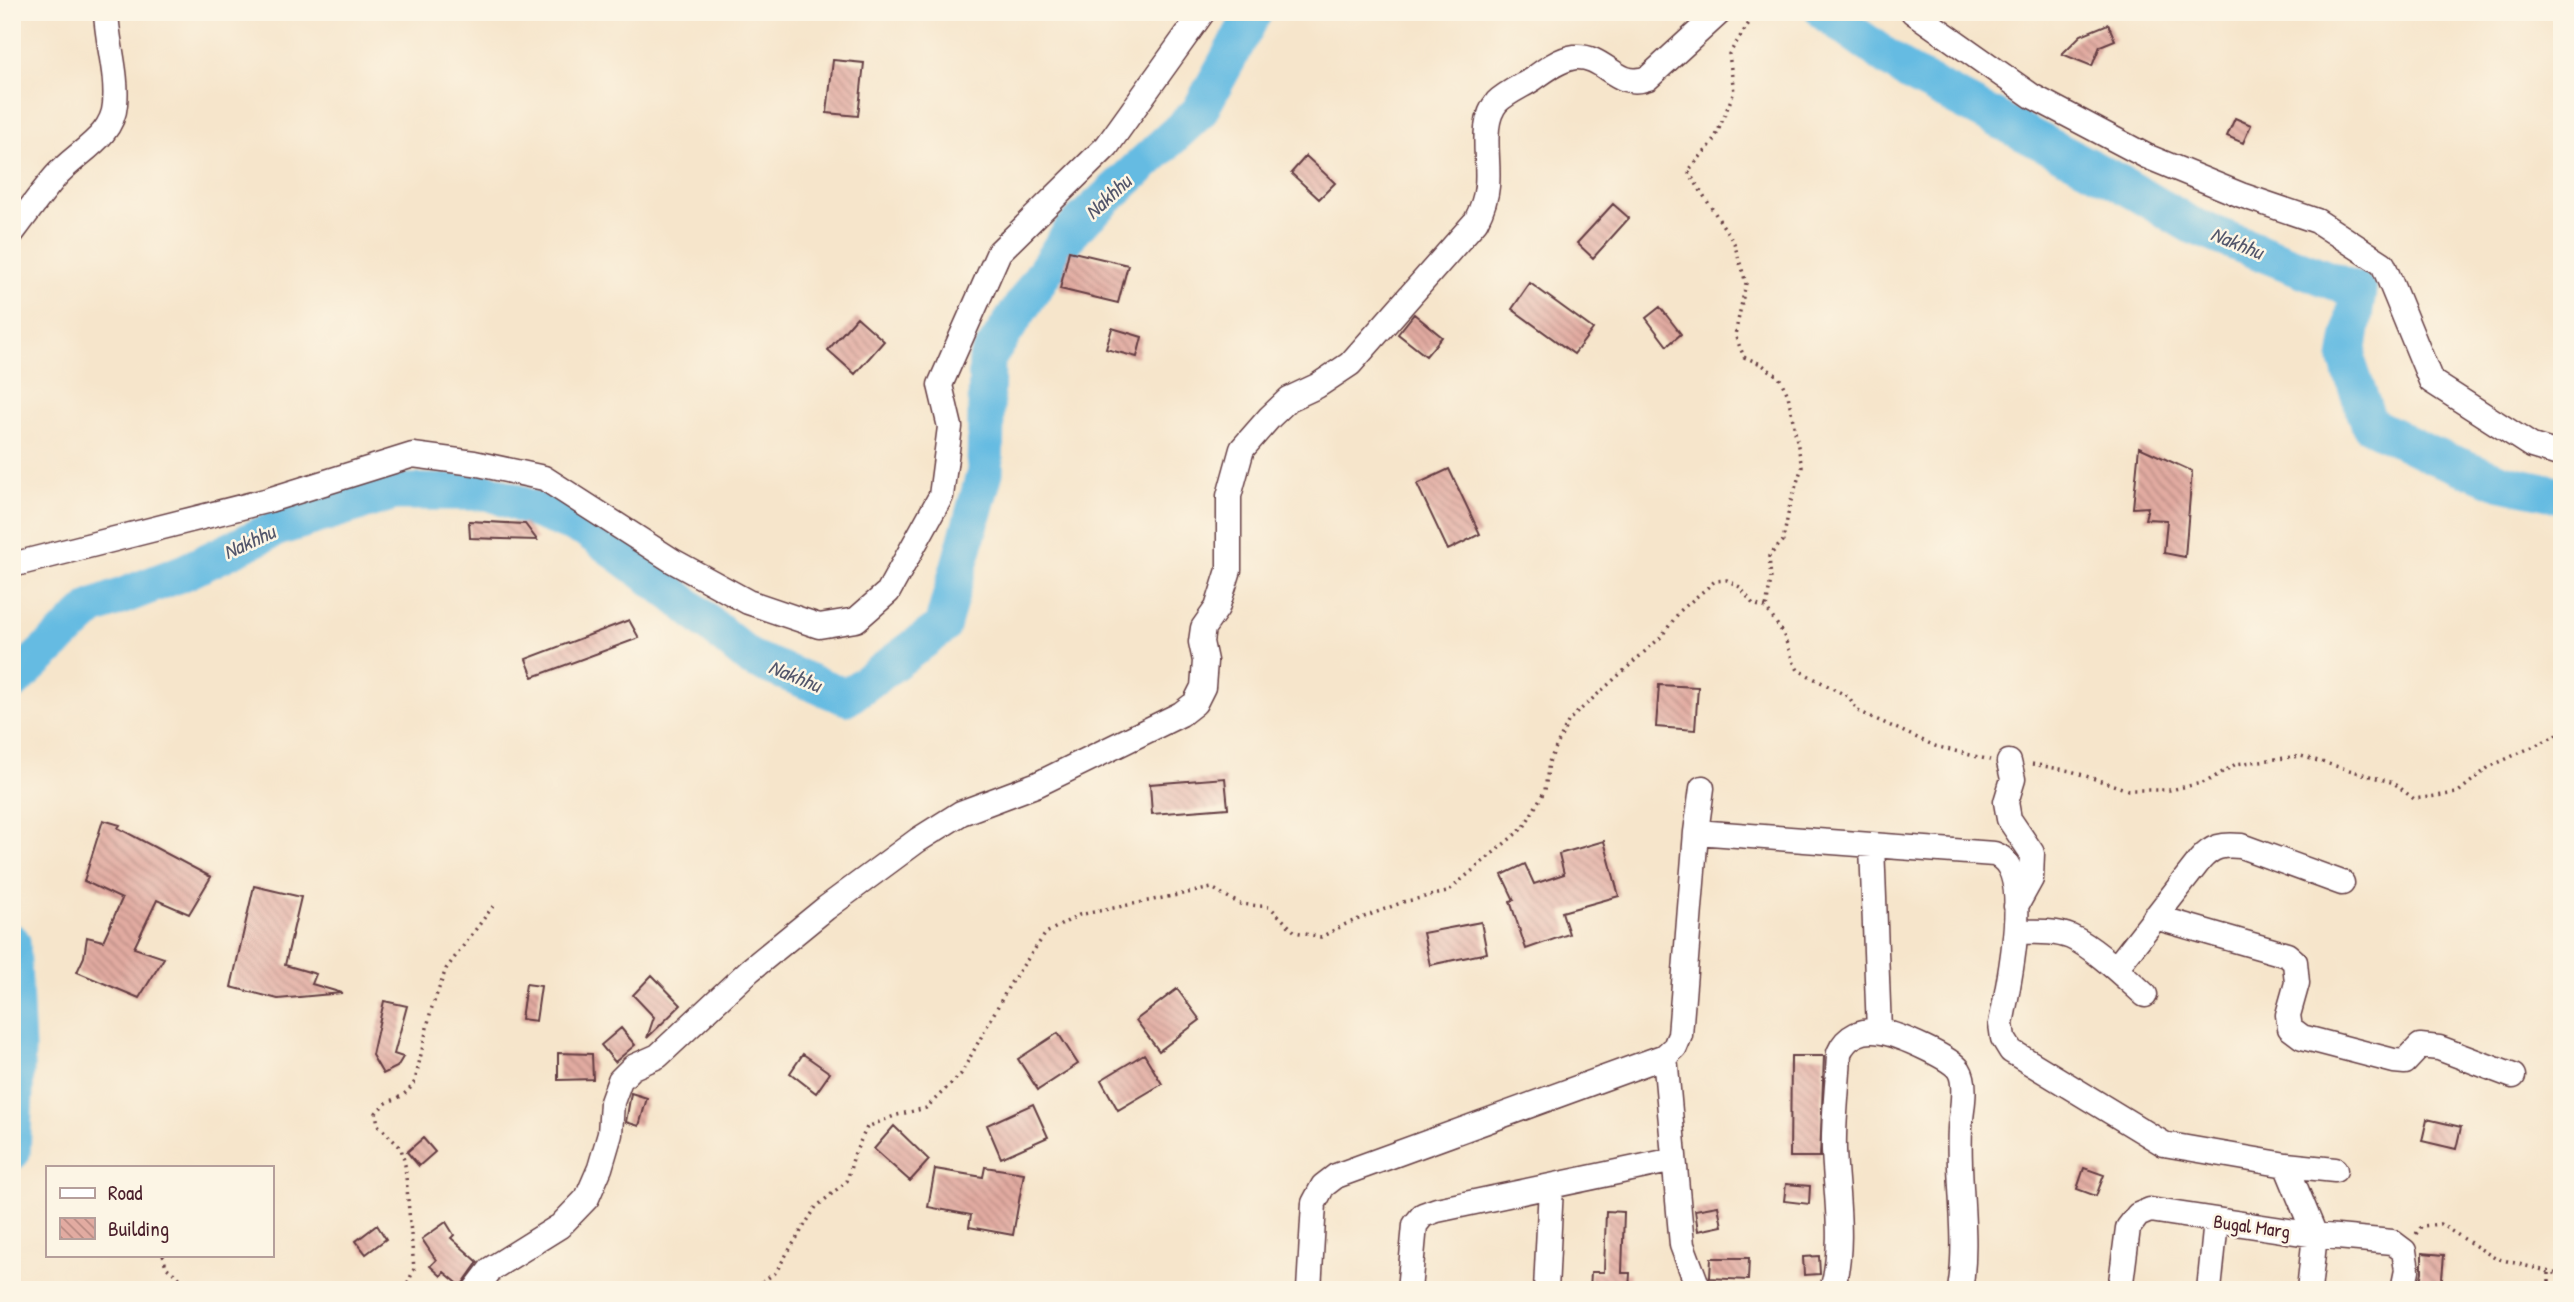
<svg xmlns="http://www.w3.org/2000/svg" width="2574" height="1302" font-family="'Patrick Hand',sans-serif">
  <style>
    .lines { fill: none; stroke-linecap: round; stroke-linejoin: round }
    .river { stroke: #65bbe2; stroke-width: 37 }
    .building { fill: url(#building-back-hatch) }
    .minor-casing { stroke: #643d43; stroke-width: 27 }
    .path { stroke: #643d43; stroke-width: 3.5; stroke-dasharray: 2 5; stroke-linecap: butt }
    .minor { stroke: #fff; stroke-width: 24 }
    .labels { text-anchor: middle; stroke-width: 5; stroke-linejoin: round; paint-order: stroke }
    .street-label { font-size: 19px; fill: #4a1f2b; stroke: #fcf5e5 }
    .water-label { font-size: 21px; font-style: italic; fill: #53566b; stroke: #fcf5e5 }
  </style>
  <defs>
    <pattern id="building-back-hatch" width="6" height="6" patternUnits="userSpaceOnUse" patternTransform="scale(1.75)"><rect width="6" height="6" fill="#e2aba1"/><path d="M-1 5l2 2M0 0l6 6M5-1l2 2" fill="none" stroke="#b98b83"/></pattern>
  </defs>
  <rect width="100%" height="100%" fill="#fcf5e5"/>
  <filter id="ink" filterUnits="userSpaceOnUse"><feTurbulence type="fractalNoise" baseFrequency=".0143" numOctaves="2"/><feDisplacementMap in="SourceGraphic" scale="14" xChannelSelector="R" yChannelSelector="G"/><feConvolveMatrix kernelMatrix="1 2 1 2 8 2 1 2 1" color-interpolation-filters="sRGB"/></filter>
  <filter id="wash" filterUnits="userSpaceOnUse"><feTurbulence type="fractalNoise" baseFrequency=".00686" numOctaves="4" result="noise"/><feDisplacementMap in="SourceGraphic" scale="28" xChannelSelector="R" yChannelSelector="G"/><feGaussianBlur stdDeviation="1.57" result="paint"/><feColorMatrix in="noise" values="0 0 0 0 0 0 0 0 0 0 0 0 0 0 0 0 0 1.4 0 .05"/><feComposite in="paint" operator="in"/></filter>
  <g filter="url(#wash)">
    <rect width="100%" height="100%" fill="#f6e5cb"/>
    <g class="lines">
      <path class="river" d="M1824,12L1909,73L2118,182L2191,225L2358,291L2347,360L2369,424L2431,455L2502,482L2562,495
        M12,683L92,608L185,572L277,528L394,492H489L587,530L676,596L750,658L847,697L942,627L985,472L987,359L1072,230L1199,112L1254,12
        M12,942L17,1049L12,1152"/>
    </g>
    <g id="blocks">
      <path class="building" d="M2108,24L2115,40L2100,46L2092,66L2062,54L2081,35Z
        M833,60L864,63L858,116L827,113Z
        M2235,118L2251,125L2243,143L2227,136Z
        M1306,156L1335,183L1319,199L1291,173Z
        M1613,204L1629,218L1593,258L1577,243Z
        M1069,251L1128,265L1118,303L1060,289Z
        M1530,283L1593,329L1574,354L1512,309Z
        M1660,307L1681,334L1667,346L1646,318Z
        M1414,314L1442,337L1426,356L1398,334Z
        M857,317L884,341L855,374L828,350Z
        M1112,328L1142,337L1137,357L1106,349Z
        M2139,447L2192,471L2185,557L2164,553L2167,520L2145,519L2148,507L2133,508Z
        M1449,469L1480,534L1448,550L1417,484Z
        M469,521L525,524L537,540L470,538Z
        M629,620L639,638L533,677L526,659Z
        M1659,685L1698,687L1695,730L1656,727Z
        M1225,778L1228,808L1152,814L1150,784Z
        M103,820L120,825L118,828L211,877L189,914L157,900L134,948L164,958L139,998L77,972L84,957L87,937L103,941L122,899L84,881Z
        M1604,841L1619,896L1562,912L1569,934L1526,949L1510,901L1514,900L1502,875L1525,864L1534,884L1564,874L1559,854Z
        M254,886L301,897L285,965L316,974L312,984L342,993L278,999L231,987Z
        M1481,922L1487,953L1430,965L1423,933Z
        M652,975L681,1005L647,1038L654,1017L633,995Z
        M526,984L541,986L536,1021L521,1019Z
        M1177,989L1200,1020L1159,1051L1136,1020Z
        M384,1001L407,1006L394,1054L403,1057L397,1067L383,1074L372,1055Z
        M621,1028L635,1045L615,1062L601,1045Z
        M1058,1033L1078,1064L1038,1090L1018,1059Z
        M558,1053L592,1054L593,1079L558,1080Z
        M803,1054L830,1073L816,1093L790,1073Z
        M1144,1054L1162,1084L1118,1110L1101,1080Z
        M1791,1056H1824L1820,1157H1790Z
        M631,1093L647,1098L639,1126L626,1122Z
        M1033,1104L1048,1137L1001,1158L987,1125Z
        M2427,1119L2461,1127L2456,1149L2422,1141Z
        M894,1126L929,1160L910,1181L874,1149Z
        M423,1138L435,1152L419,1166L407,1152Z
        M985,1167L1024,1173L1013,1235L969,1227L971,1215L928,1207L935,1169L983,1177Z
        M2084,1168L2104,1175L2096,1196L2077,1189Z
        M1786,1184L1810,1186L1809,1204L1784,1201Z
        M1718,1206L1722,1226L1698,1231L1695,1210Z
        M1606,1211L1624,1212L1622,1273H1630L1629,1290H1590L1591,1272H1604Z
        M446,1222L454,1235L451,1238L478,1262L461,1286L444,1272L441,1276L430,1266L436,1260L422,1239Z
        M377,1225L386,1239L366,1254L356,1241Z
        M2422,1253L2444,1255L2441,1290H2418L2422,1272Z
        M1819,1256L1820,1274L1804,1275L1803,1257Z
        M1711,1258H1749L1748,1280L1710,1278Z"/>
    </g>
  </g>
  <g filter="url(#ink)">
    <use href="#blocks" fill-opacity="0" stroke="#643d43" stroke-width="2"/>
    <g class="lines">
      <defs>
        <path id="minor" d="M1913,12L2032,96L2146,156L2241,195L2317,221L2383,264L2431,381L2532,446L2562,455
          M12,233C26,214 40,195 55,177C75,153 113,138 115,104C118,74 107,42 106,12
          M12,565L269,500L413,455L474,463L544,478L673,561L748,602L819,626L856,620L888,592L941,496L950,427L940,385L999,252L1107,146L1203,12
          M2009,762L2013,779L2006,802L2009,819L2032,853L2031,879L2016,906
          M1696,832L1994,854C2036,867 2007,991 2001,1024L2003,1038L2011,1051L2164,1144L2286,1165L2335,1170
          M1872,845L1879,1031
          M2155,917L2287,955L2295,962L2297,983L2288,1015L2290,1028L2302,1037L2394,1061L2405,1062L2420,1046L2439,1048L2513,1076
          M2016,932C2034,932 2055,930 2071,937C2094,947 2126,978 2145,995
          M2116,968L2200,860C2212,846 2223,844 2241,846L2342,883
          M1665,1056L1682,1245L1699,1290
          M2286,1165L2315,1235L2309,1290
          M475,1290L491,1269L560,1226L587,1198L600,1168L610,1134L612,1102L620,1080L633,1067L658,1056L750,970L826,908L918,840L961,813L1038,784L1181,714L1195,703L1203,687L1205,661L1201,642L1203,628L1217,608L1229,570V496L1242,449L1270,417L1289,399L1317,386L1350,364L1476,221C1482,209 1486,199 1487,186C1490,160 1479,123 1497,102C1506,93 1522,86 1533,79C1545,70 1560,59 1575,57C1606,55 1616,90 1648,78L1720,12
          M1309,1290L1314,1203L1323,1186L1336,1176L1665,1056L1675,1047L1680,1035L1696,832L1702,788
          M1409,1290L1415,1225L1423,1215L1437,1210L1674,1160
          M1546,1290L1551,1186
          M1832,1290C1845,1245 1836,1196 1834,1150C1833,1119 1838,1085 1839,1053C1846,1036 1863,1028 1882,1032C1899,1035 1950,1057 1959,1070C1968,1084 1961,1112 1960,1128C1957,1182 1969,1236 1960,1290
          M2120,1290L2128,1228L2138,1215L2150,1210L2315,1235L2392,1242L2404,1251L2407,1270L2403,1290
          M2209,1290L2216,1221"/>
      </defs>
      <use href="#minor" class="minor-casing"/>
      <path class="path" d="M1756,12L1729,54L1734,92L1714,141L1688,171L1734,243L1746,283L1735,335L1744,357L1761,364L1779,377L1788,395L1802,467L1790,504L1783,541L1769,556L1771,579L1766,608
        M2032,764L2071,771L2128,790H2170L2206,782L2236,764L2301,756L2394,783L2414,799L2457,793L2489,767L2562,733
        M2416,1235L2422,1226L2440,1224L2495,1258L2562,1275
        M163,1255L166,1267L194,1290
        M2549,1273V1290
        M405,1290L414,1269L405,1165L401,1148L378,1125L376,1113C389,1095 402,1104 415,1081L431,1010L446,969L494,905
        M751,1290L775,1273L816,1207L847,1181L854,1155L867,1127L897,1115L926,1108L961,1074L1010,984L1046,933L1079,915L1212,888L1240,904L1270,907L1295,932L1321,937L1346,924L1403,902L1447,892L1524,827L1545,790L1549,762L1569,720L1661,637L1680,611L1715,581L1727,580L1740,587L1753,604L1766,608L1783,633L1793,661L1798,670L1849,697L1858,711L1935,746L1990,760"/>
      <use href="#minor" class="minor"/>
    </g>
  </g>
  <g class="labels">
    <g class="street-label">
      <text transform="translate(2252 1226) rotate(8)" y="7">Bugal Marg</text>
    </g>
    <g class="water-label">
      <text transform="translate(1108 197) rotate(-43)" y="7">Nakhhu</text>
      <text transform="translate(2237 243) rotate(22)" y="7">Nakhhu</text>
      <text transform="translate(249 542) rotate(-25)" y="7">Nakhhu</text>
      <text transform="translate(795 676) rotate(22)" y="7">Nakhhu</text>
    </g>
  </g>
  <rect width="2574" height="1302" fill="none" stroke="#fcf5e5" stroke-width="42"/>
  <rect x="46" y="1166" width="228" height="91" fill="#fcf5e5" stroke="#b59f9b" stroke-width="2"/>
  <rect x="60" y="1188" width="35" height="10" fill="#ffffff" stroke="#b59f9b" stroke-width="2"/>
  <text x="108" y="1200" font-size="21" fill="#4a1f2b">Road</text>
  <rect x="60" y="1218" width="35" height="21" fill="url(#building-back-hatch)" stroke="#b59f9b" stroke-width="2"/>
  <text x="108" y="1236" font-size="21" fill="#4a1f2b">Building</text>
</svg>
